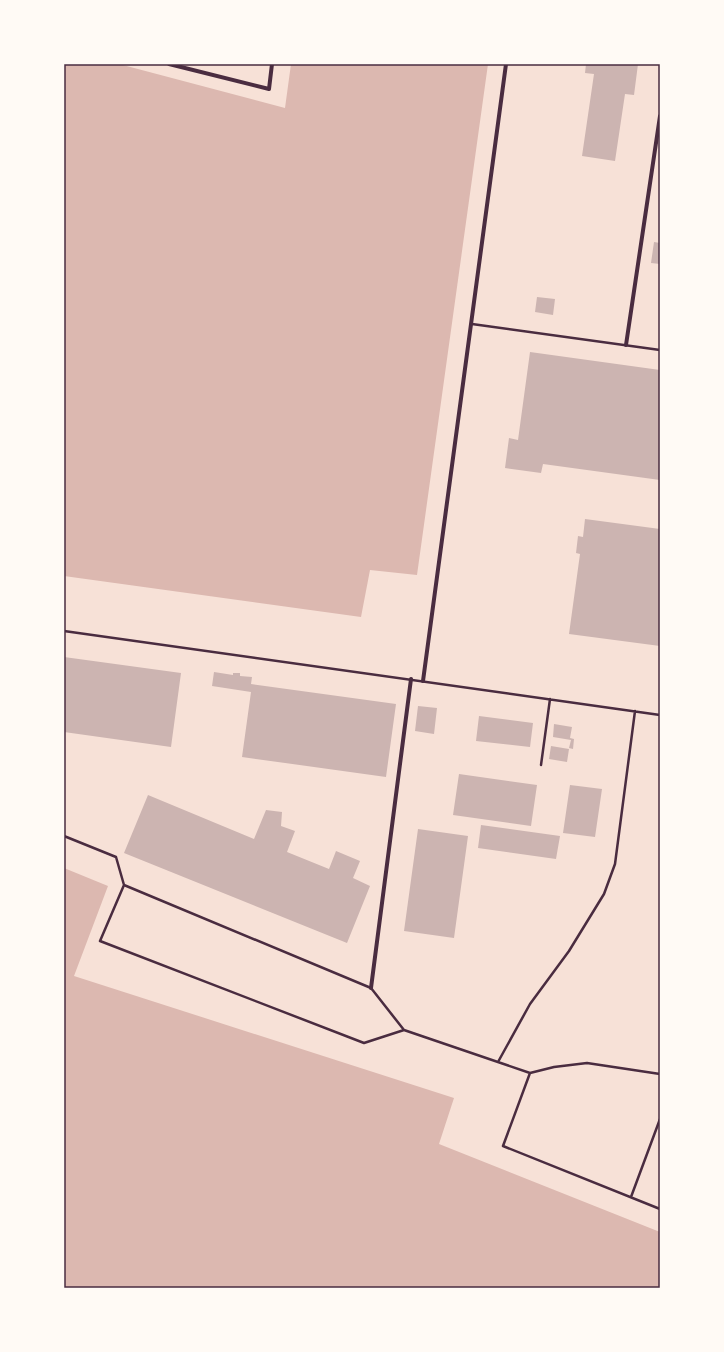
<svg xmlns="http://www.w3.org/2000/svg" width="724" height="1352" font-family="Bitter,serif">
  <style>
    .water { fill: #dcb8b0 }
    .building { fill: #ccb4b1 }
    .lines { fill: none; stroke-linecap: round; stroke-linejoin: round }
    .service { stroke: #4a2c40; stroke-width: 2.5 }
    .minor { stroke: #4a2c40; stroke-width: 4 }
    .neatline { fill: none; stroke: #4a2c40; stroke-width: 1.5 }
  </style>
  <rect width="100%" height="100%" fill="#f7e1d7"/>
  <path class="water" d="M64,64H119L285,108L291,64H488L417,575L370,570L361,617L64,576Z
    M64,868L108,886L74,976L454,1098L439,1144L660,1232V1288H64Z"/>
  <path class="building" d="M586,64H638L634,95L625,94L615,161L582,156L594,74L585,73Z
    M654,242L660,243V264L651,263Z
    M537,297L555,299L553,315L535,312Z
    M530,352L660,370V480L543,464L541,473L505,468L509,438L518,440Z
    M585,519L660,529V646L569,634L580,554L576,553L578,536L583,537Z
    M64,657L181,673L171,747L64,732Z
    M214,672L233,675V673H240V676L252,677L251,684L396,704L386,777L242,757L251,692L212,686Z
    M418,706L437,708L434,734L415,731Z
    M479,716L533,723L530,747L476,741Z
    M554,724L572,727L570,738L574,739L573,749L569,748L571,740L553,737Z
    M551,746L569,749L567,762L549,759Z
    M459,774L537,785L531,826L453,815Z
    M570,785L602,789L595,837L563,833Z
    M148,795L254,839L266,810L282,812L281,826L295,831L287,852L329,869L336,851L360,861L353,878L370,886L347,943L124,853Z
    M481,825L560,836L556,859L478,848Z
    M418,829L468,836L454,938L404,931Z"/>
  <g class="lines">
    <path class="service" d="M472,324L660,350
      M64,631L660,715
      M541,765L550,699
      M64,836L116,857L124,885
      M404,1030L371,988L124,885L100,941L364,1043L404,1030L530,1073L503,1146L660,1209
      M498,1062L530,1004L569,951L604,894L615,864L635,711
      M530,1073L554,1067L587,1063L660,1074
      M631,1197L660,1119"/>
    <path class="minor" d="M169,64L269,89L272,64
      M626,345L660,116
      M423,681L506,64
      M371,988L411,679"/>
  </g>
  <rect width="724" height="1352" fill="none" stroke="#fffaf5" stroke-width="130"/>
  <rect x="65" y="65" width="594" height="1222" class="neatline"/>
</svg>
